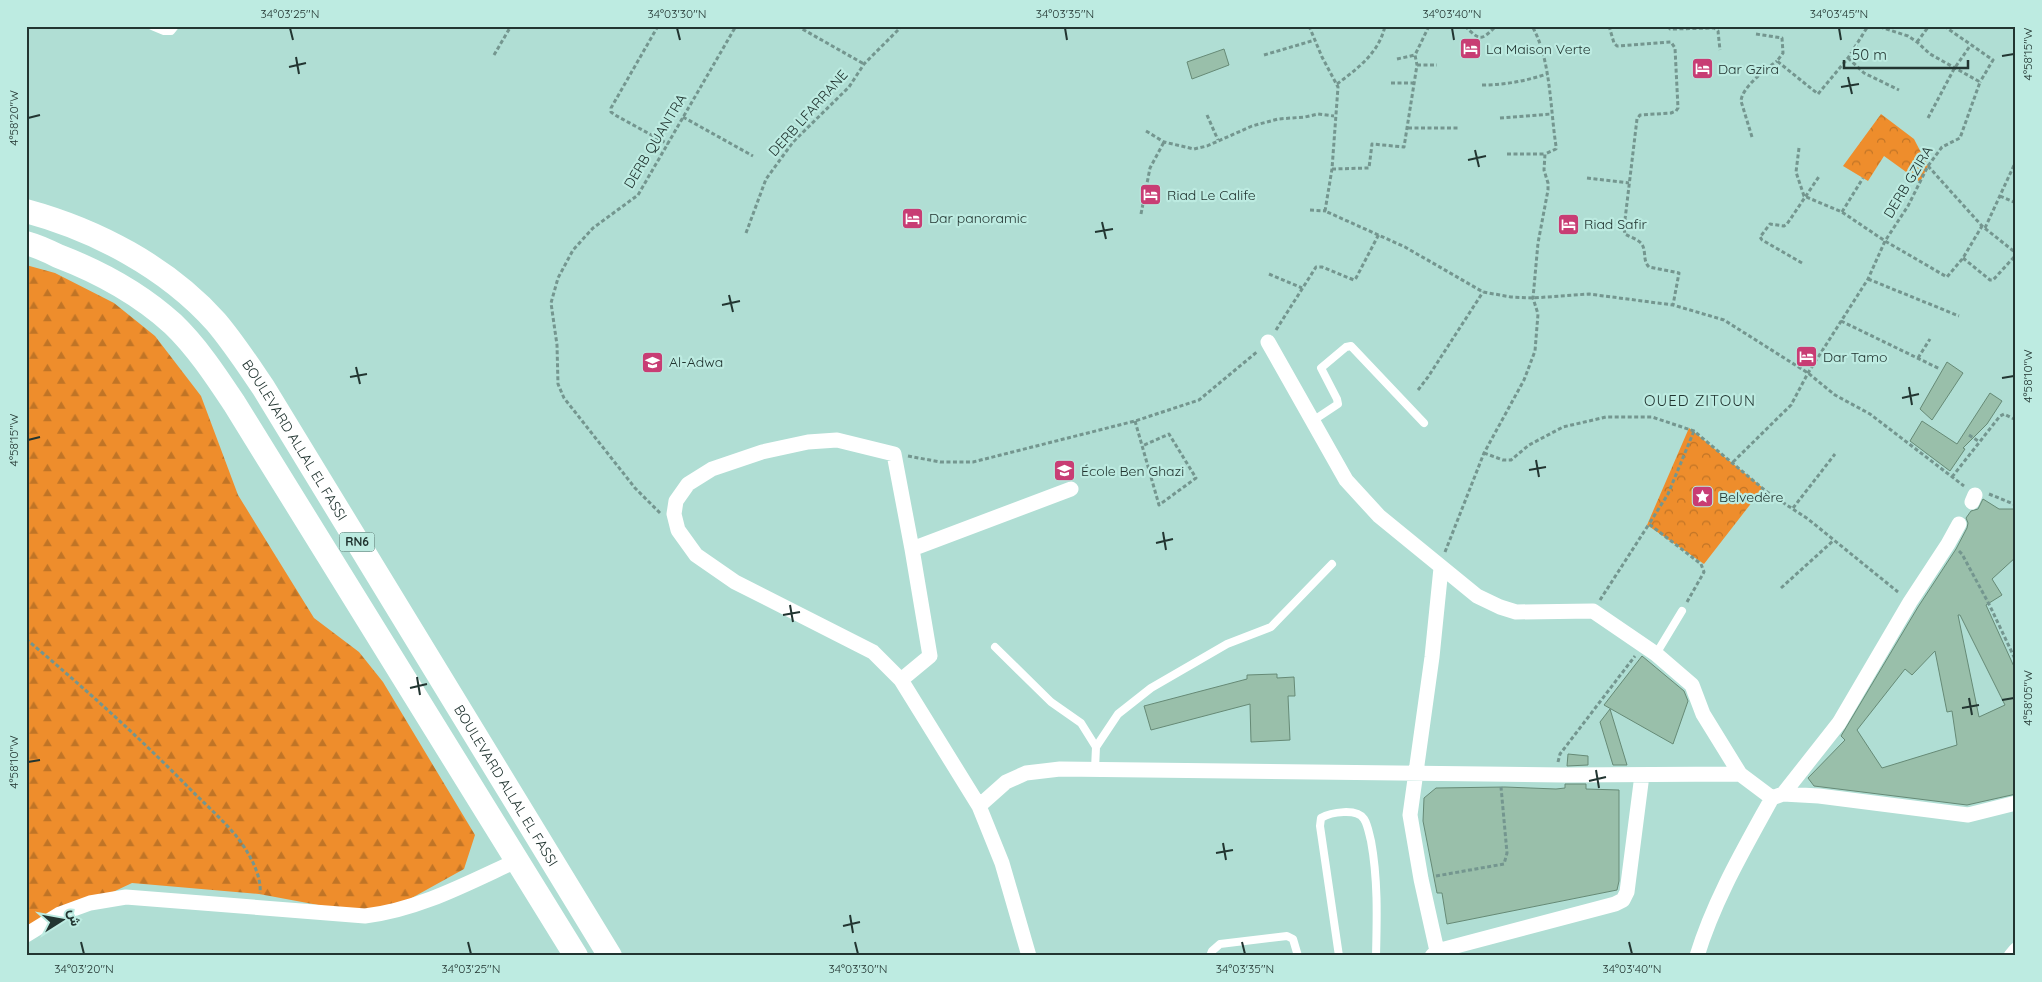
<svg xmlns="http://www.w3.org/2000/svg" width="2042" height="982" font-family="Quicksand,Vazirmatn,sans-serif">
  <style>
    .forest { fill: url(#forest-firs) }
    .park { fill: url(#park-crowns) }
    .building { fill: #99bfaa; stroke: #668a76; fill-rule: evenodd }
    .lines { fill: none; stroke-linecap: round; stroke-linejoin: round }
    .path { stroke: #74968f; stroke-width: 3; stroke-dasharray: 4 2.5; stroke-linecap: butt }
    .lane { stroke: #fff; stroke-width: 8 }
    .street { stroke: #fff; stroke-width: 15 }
    .primary { stroke: #fff; stroke-width: 24 }
    .ticks { fill: none; stroke: #223531; stroke-width: 2 }
    .labels { text-anchor: middle; stroke-width: 4.5; stroke-linejoin: round; paint-order: stroke }
    .shield { fill: #bdebe1; stroke: #506c66; stroke-width: 1 }
    .shield-label { font-size: 12px; font-weight: bold; fill: #223531 }
    .poi-label { font-size: 14px; fill: #223531; stroke: #bdebe1; text-anchor: start }
    .street-label { font-size: 14px; fill: #223531; stroke: #bdebe1 }
    .neighbourhood-label { font-size: 15px; letter-spacing: 1px; fill: #223531; stroke: #bdebe1 }
    .neatline { fill: none; stroke: #223531; stroke-width: 2 }
    .ticks-label { font-size: 12px; text-anchor: middle; fill: #223531 }
  </style>
  <defs>
    <pattern id="forest-firs" width="22" height="20" patternUnits="userSpaceOnUse" patternTransform="scale(1.25)"><rect width="22" height="20" fill="#ee8d2c"/><path d="M5 1l3.5 6h-7zM16 11l3.5 6h-7z" fill="#c07426"/></pattern>
    <pattern id="park-crowns" width="20" height="18" patternUnits="userSpaceOnUse" patternTransform="scale(1.25)"><rect width="20" height="18" fill="#ee8d2c"/><path d="M2 6a3 3 0 1 1 6 0M12 15a3 3 0 1 1 6 0" fill="none" stroke="#c07426"/></pattern>
  </defs>
  <rect width="100%" height="100%" fill="#b0ded4"/>
  <path class="forest" d="M26,265L55,273L114,303L155,336L201,396L238,495L314,618L359,652L383,682L475,835L464,869L390,910L356,912L259,894L132,883L26,933Z"/>
  <path class="park" d="M1881,114L1914,139L1928,166L1920,182L1884,156L1868,181L1843,166Z
    M1689,428L1763,488L1704,564L1647,525Z"/>
  <path class="building" d="M1224,49L1229,65L1192,79L1187,62Z
    M1947,362L1963,373L1932,420L1920,409Z
    M1990,393L2002,401L1987,424L1963,448L1965,449L1950,471L1910,441L1922,421L1957,444Z
    M1983,499L1999,509H2016V557L1992,579L2002,595L1986,605L2016,671V794L1967,805L1814,786L1808,778L1845,740L1841,736L1918,607L1956,549L1967,528L1968,523L1966,518L1971,511L1978,509ZM1958,615H1960L2005,705L1979,717ZM1935,651L1947,712L1952,711L1957,745L1882,768L1857,730L1905,669L1912,675Z
    M1642,656L1684,691L1688,701L1673,744L1604,705Z
    M1277,674V678L1294,677L1295,696H1288L1290,740L1251,742L1250,704L1151,730L1144,706L1247,679V675Z
    M1610,709L1627,765H1613L1600,722Z
    M1568,754L1588,756V765L1567,766Z
    M1565,784H1586V789L1619,790V881L1617,890L1447,924L1442,893H1437L1423,821L1424,798L1436,788L1505,787L1556,789L1565,788Z"/>
  <g class="lines">
    <path class="path" d="M658,26L611,108V112L615,115L668,144
      M797,26L864,64
      M1309,26L1322,57L1338,87L1332,169L1325,211L1405,247L1483,292L1511,297L1533,298L1589,294L1673,305L1724,320L1808,373L1835,395L1870,414L1964,486
      M1465,26C1480,41 1481,41 1496,26
      M1609,26L1614,43L1617,46L1671,42L1675,48L1678,108L1676,111L1671,113L1640,115L1637,119L1624,228L1625,234C1630,237 1637,239 1641,243C1647,250 1642,260 1649,267L1679,273L1673,305
      M1668,26L1670,29H1673L1714,28L1718,31L1720,50
      M1944,26L1993,60L1980,82
      M1756,34L1782,38L1783,53L1777,61L1818,94L1848,58L1868,26
      M1917,42L1929,26
      M494,55L511,26
      M1264,55L1315,40
      M1848,58L1864,73L1899,90
      M1397,59L1415,55
      M1417,65H1437
      M1391,83H1414
      M1337,84C1357,69 1379,53 1385,26
      M1482,85C1505,85 1525,81 1547,74
      M1207,115L1218,140
      M683,117L753,156
      M1500,118L1551,114
      M1928,118L1954,69L1970,46
      M1408,128H1459
      M1146,131L1164,142L1194,149L1207,146L1252,126L1278,119L1305,117L1318,114L1334,116
      M1752,137L1741,101C1742,87 1766,69 1777,61
      M1799,148L1796,172L1804,196L1842,212L1885,241L1947,277L1963,258L1982,226
      M1507,154H1545
      M1928,166L1982,226L2016,253
      M1332,169L1369,168L1372,144L1404,147L1417,65L1415,55L1429,26
      M1587,178L1629,183
      M2000,196L2016,203
      M1310,210L1326,211
      M1842,212L1863,178
      M1141,214L1150,168L1164,142
      M1985,228L2016,161
      M746,233L766,179L793,142L849,87L864,64L902,26
      M1963,258L1990,280H1993L2016,255
      M1802,263L1762,240L1760,237L1770,224L1784,226L1787,224L1820,175
      M1269,274L1302,288
      M1868,279L1959,316
      M1841,321L1940,369
      M1276,330L1316,267H1322L1354,280L1356,278L1379,234
      M1918,358L1930,339
      M1418,390L1428,377L1483,292
      M1135,421L1159,505L1196,478L1169,434L1142,446
      M1969,435L1978,441
      M1484,453L1503,460H1511L1529,445L1563,427L1606,417H1652L1694,431L1767,492L1808,519L1898,592
      M908,456L940,462H973L1135,421L1199,400L1258,351
      M1733,462L1791,405L1808,373L1868,279L1885,241L1908,206L1928,166L1942,147L1960,138L1980,82L1930,54L1917,42L1908,36L1877,26
      M1952,477L2000,416L2004,414L2016,420
      M1989,494L2016,505
      M1793,508L1835,454
      M660,513L635,488L564,398L558,384L557,345L551,303L558,278L573,250L593,228L638,195L736,26
      M1959,551L1962,554L1990,606L2016,661
      M1445,552L1484,453L1524,380L1535,351L1538,314L1533,298L1538,243L1548,190V183L1544,170L1545,154L1556,149V146C1550,108 1551,59 1532,26
      M1781,588L1834,540
      M1600,600L1649,524
      M1687,602L1704,572L1701,564L1649,524L1668,494L1694,431
      M26,639C83,687 137,735 189,788C205,804 223,820 237,837C248,851 262,875 260,893
      M1558,762L1560,754L1635,656
      M1436,876L1504,864L1507,853L1501,787"/>
    <path class="lane" d="M152,26L164,31H171L175,26
      M1314,420L1338,404L1337,399L1321,368L1346,347L1351,346L1424,423
      M995,647L1051,702L1081,723L1096,747
      M1656,654L1682,611
      M1095,769L1096,747L1118,714L1151,688L1227,644L1271,627L1332,564
      M1210,956L1212,951L1220,944L1287,936L1293,939L1298,956
      M1339,956L1320,826L1321,818C1331,812 1357,808 1364,819C1368,825 1369,834 1371,841C1378,879 1377,917 1376,956"/>
    <path class="street" d="M1268,342L1346,480L1379,516L1477,596L1500,607L1516,612L1593,611L1656,654L1692,685L1703,714L1740,774
      M1972,502L1975,495
      M912,549L894,454L837,440L808,442L762,452L712,469L688,484L676,501L674,514L678,530L696,555L735,582L873,652L901,680L979,806L1002,863L1029,956
      M901,680L930,656L912,549L1071,489
      M1783,794L1819,796L1968,815L2016,803
      M1772,798L1783,794L1839,723L1910,602L1948,544L1959,524
      M979,806L1006,782L1026,773L1060,769L1564,775L1740,774L1772,798
      M26,935L60,914L90,903L126,897L365,916C418,910 468,883 516,861
      M1437,951L1421,879L1410,815L1432,657L1441,568
      M1432,956L1437,951L1615,904L1623,900L1627,892L1642,775
      M1697,956C1714,900 1744,849 1772,798
      M2011,956L2016,950"/>
    <g class="primary">
      <path id="s1" d="M26,211C96,230 167,267 216,322C233,342 248,365 263,387L610,956"/>
      <path d="M26,243C37,246 48,251 58,256C100,272 140,294 173,324C197,347 216,376 234,403L576,956"/>
    </g>
  </g>
  <path class="ticks" d="M290,28L293,40M677,28L680,40M1065,28L1067,40M1452,28L1454,40M1839,28L1841,40M2002,56L2014,54M296,57L299,74M289,67L306,63M1848,77L1852,94M1841,87L1859,84M28,118L40,115M1475,150L1479,167M1468,160L1486,156M1102,222L1106,239M1095,232L1113,229M729,295L733,312M722,305L740,301M356,367L360,384M350,377L367,374M2002,378L2014,376M1909,387L1912,405M1902,398L1919,394M28,440L40,437M1536,460L1539,477M1529,470L1546,467M1163,532L1166,550M1156,543L1173,539M790,605L793,622M783,615L800,612M417,677L420,695M410,688L427,684M1969,698L1972,715M2002,700L2014,698M1962,708L1979,705M28,762L40,760M1596,770L1599,788M1589,781L1606,777M1223,843L1226,860M1216,853L1233,850M850,915L853,933M843,926L860,922M81,942L84,954M468,942L471,954M855,942L858,954M1242,942L1245,954M1629,942L1632,954"/>
  <defs>
    <symbol id="hotel-square" viewBox="-11 -11 22 22"><rect x="-9" y="-9" width="18" height="18" rx="4" fill="#c83d74" stroke="#bdebe1"/><path d="M-6-4.5h1.5V1H6V5H4.5V3h-9V5H-6ZM-4 0a1.8 1.8 0 1 1 3.6 0ZM.5 0V-2.5h3Q6-2.5 6 0Z" fill="#fff"/></symbol>
    <symbol id="school-square" viewBox="-11 -11 22 22"><rect x="-9" y="-9" width="18" height="18" rx="4" fill="#c83d74" stroke="#bdebe1"/><path d="M0-5L7-2L0 1L-7-2ZM-4 1L0 2.5L4 1V4Q0 6-4 4Z" fill="#fff"/></symbol>
    <symbol id="sight-square" viewBox="-11 -11 22 22"><rect x="-9" y="-9" width="18" height="18" rx="4" fill="#c83d74" stroke="#bdebe1"/><path d="M0-6L1.8-2.2L6-1.7L2.9 1.2L3.7 5.4L0 3.3L-3.7 5.4L-2.9 1.2L-6-1.7L-1.8-2.2Z" fill="#fff"/></symbol>
  </defs>
  <g fill-rule="evenodd">
    <use href="#hotel-square" x="1458" y="36" width="25" height="25"/>
    <use href="#hotel-square" x="1690" y="56" width="25" height="25"/>
    <use href="#hotel-square" x="1138" y="182" width="25" height="25"/>
    <use href="#hotel-square" x="900" y="206" width="25" height="25"/>
    <use href="#hotel-square" x="1556" y="212" width="25" height="25"/>
    <use href="#hotel-square" x="1794" y="344" width="25" height="25"/>
    <use href="#school-square" x="640" y="350" width="25" height="25"/>
    <use href="#school-square" x="1052" y="458" width="25" height="25"/>
    <use href="#sight-square" x="1690" y="484" width="25" height="25"/>
  </g>
  <g class="labels">
    <rect class="shield" x="339.5" y="532.5" width="35" height="19" rx="4"/>
    <g class="shield-label">
      <text x="357" y="546">RN6</text>
    </g>
    <g class="poi-label">
      <text x="1486" y="54">La Maison Verte</text>
      <text x="1718" y="74">Dar Gzira</text>
      <text x="1167" y="200">Riad Le Calife</text>
      <text x="929" y="223">Dar panoramic</text>
      <text x="1584" y="229">Riad Safir</text>
      <text x="1823" y="362">Dar Tamo</text>
      <text x="669" y="367">Al-Adwa</text>
      <text x="1081" y="476">École Ben Ghazi</text>
      <text x="1719" y="502">Belvedère</text>
    </g>
    <g class="street-label">
      <text transform="translate(808 113) rotate(-48)" y="5">DERB LFARRANE</text>
      <text transform="translate(655 141) rotate(-59)" y="5">DERB QUANTRA</text>
      <text transform="translate(1908 182) rotate(-59)" y="5">DERB GZIRA</text>
      <text dy="5" stroke="none"><textPath href="#s1" startOffset="365">BOULEVARD ALLAL EL FASSI</textPath></text>
      <text dy="5" stroke="none"><textPath href="#s1" startOffset="770">BOULEVARD ALLAL EL FASSI</textPath></text>
    </g>
    <g class="neighbourhood-label">
      <text x="1700" y="406">OUED ZITOUN</text>
    </g>
  </g>
  <rect width="2042" height="982" fill="none" stroke="#bdebe1" stroke-width="55"/>
  <g transform="translate(62 920) rotate(79)" stroke="#bdebe1" stroke-width="4" paint-order="stroke">
  <path d="M0-4L9 19L0 12L-9 19Z" fill="#223531"/>
  <text y="-8" font-size="14" font-weight="bold" text-anchor="middle" fill="#223531">ش</text>
  </g>
  <path d="M1844 60v8h124v-8" fill="none" stroke="#223531" stroke-width="2.5"/>
  <text x="1852" y="60" font-size="15" fill="#223531" stroke="#bdebe1" stroke-width="4" paint-order="stroke">50 m</text>
  <rect x="28" y="28" width="1986" height="926" class="neatline"/>
  <g class="ticks-label">
    <text x="290" y="18">34°03'25"N</text>
    <text x="677" y="18">34°03'30"N</text>
    <text x="1065" y="18">34°03'35"N</text>
    <text x="1452" y="18">34°03'40"N</text>
    <text x="1839" y="18">34°03'45"N</text>
    <text transform="translate(2028 54) rotate(-90)" y="4">4°58'15"W</text>
    <text transform="translate(14 118) rotate(-90)" y="4">4°58'20"W</text>
    <text transform="translate(2028 376) rotate(-90)" y="4">4°58'10"W</text>
    <text transform="translate(14 440) rotate(-90)" y="4">4°58'15"W</text>
    <text transform="translate(2028 698) rotate(-90)" y="4">4°58'05"W</text>
    <text transform="translate(14 762) rotate(-90)" y="4">4°58'10"W</text>
    <text x="84" y="973">34°03'20"N</text>
    <text x="471" y="973">34°03'25"N</text>
    <text x="858" y="973">34°03'30"N</text>
    <text x="1245" y="973">34°03'35"N</text>
    <text x="1632" y="973">34°03'40"N</text>
  </g>
</svg>
